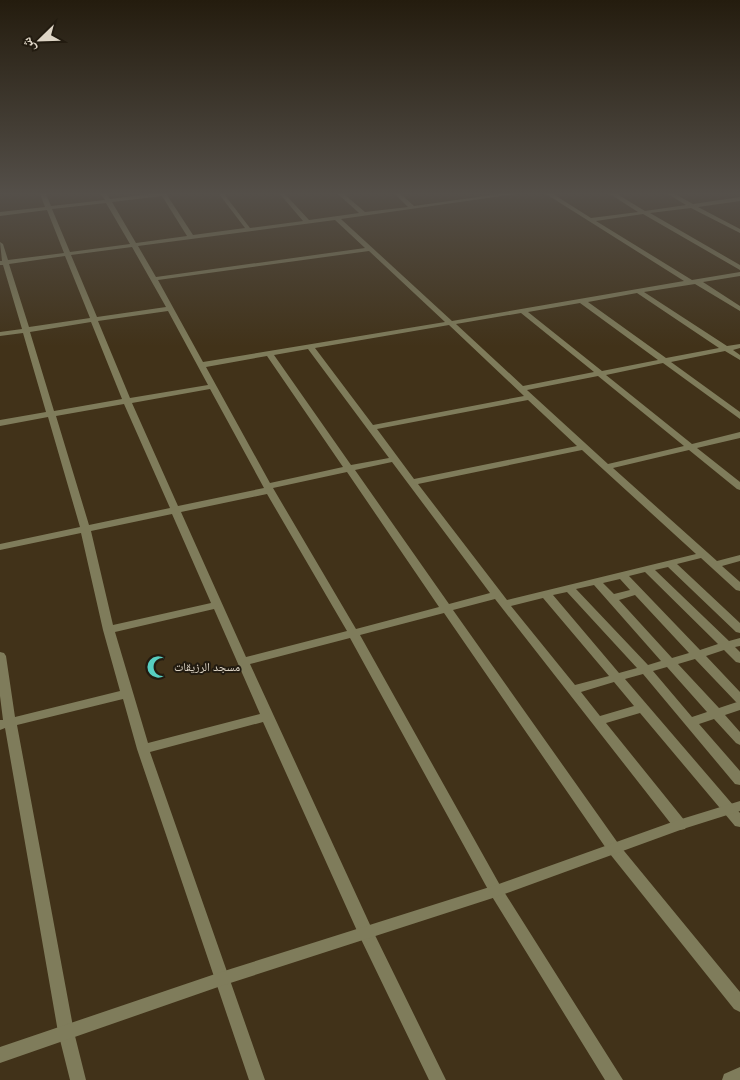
<svg xmlns="http://www.w3.org/2000/svg" width="740" height="1080" font-family="'Open Sans','Noto Naskh Arabic',sans-serif">
  <style>
    .lines { fill: none; stroke-linecap: round; stroke-linejoin: round }
    .minor { fill: #7f7c5b; fill-rule: evenodd }
    .tertiary { fill: #7f7c5b; fill-rule: evenodd }
    .labels { text-anchor: middle; stroke-width: 4; stroke-linejoin: round; paint-order: stroke }
    .poi-label { font-size: 12px; fill: #ded5c6; stroke: #221b10; text-anchor: start }
  </style>
  <rect width="100%" height="100%" fill="#413219"/>
  <g class="lines">
    <path class="minor" d="M40,194H46L51,206L105,200L101,194H107L110,199L149,194H168L167,195L193,235L245,228L219,194H224L250,228L303,221L280,194H285L309,220L359,213L338,194H344L365,212L408,207L395,194H401L414,206L499,194H516L341,219L452,321L684,281L546,194H553L591,218L638,212L610,194H617L645,211L686,205L668,194H675L693,204L740,197V201L698,207L740,229V233L691,208L650,213L740,265V270L643,214L596,221L692,280L740,272V276L703,282L740,306V311L695,284L644,292L727,346L740,344V348L733,350L740,355V360L725,351L671,362L740,412V419L663,363L606,375L692,444L740,432V438L697,448L740,482V490L737,489L689,450L613,468L717,561L740,555V561L722,566L740,582V591L736,590L701,558L677,564L740,623V633L736,632L668,567L655,570L729,641L740,638V646L735,647L740,652V663L736,662L724,650L706,656L740,692V710L725,715L740,732V745L736,743L714,719L699,724L740,771V785L735,784L643,674L625,679L740,813V827L735,826L640,713L606,723L685,821L687,825L685,829L680,830L675,829L495,599L453,610L620,846L740,992V1012L734,1009L610,854L444,613L360,635L501,887L623,1080H605L491,895L350,638L250,664L372,929L446,1080H429L358,933L263,722L150,752L265,1080H249L137,749L123,699L17,725L74,1032L86,1080H70L58,1032L5,728L0,730V720H3L0,696V652L4,653L6,656L15,717L120,691L103,630L81,533L0,550V544L80,527L48,417L0,426V420L46,412L23,333L0,336V332L22,329L3,265H0V261H2L0,242L3,244L8,260L64,253L47,210L0,216V212L45,207ZM162,196L187,236L136,243L112,202ZM106,203L130,244L70,252L52,209ZM335,220L365,248L156,277L138,246ZM132,247L166,307L97,317L71,255ZM369,251L445,322L203,362L158,280ZM65,256L90,318L29,327L9,264ZM637,293L719,348L666,358L588,302ZM580,303L658,360L602,371L528,312ZM168,311L208,385L130,398L98,321ZM521,313L594,372L523,386L456,324ZM91,322L122,399L54,411L30,332ZM449,325L524,396L373,425L315,348ZM308,349L389,458L351,465L274,355ZM267,356L343,467L270,483L206,367ZM598,376L684,446L608,464L527,390ZM210,389L264,488L178,506L132,403ZM528,400L577,446L414,479L377,429ZM124,404L170,508L89,525L56,416ZM582,450L696,554L507,600L418,484ZM392,462L490,593L449,604L355,470ZM347,472L439,607L356,629L273,488ZM267,494L347,631L246,657L181,512ZM172,514L211,603L113,625L91,531ZM645,572L718,644L700,650L629,576ZM620,579L630,590L614,594L603,583ZM594,585L661,661L648,665L576,589ZM567,592L637,668L619,673L553,595ZM635,595L689,653L672,658L619,600ZM543,598L609,676L575,685L511,606ZM214,609L260,714L148,743L115,632ZM695,659L736,702H737L719,708L678,664ZM667,667L707,712L692,717L653,671ZM614,682L634,706L600,716L581,692Z
      M740,1067V1080H722L724,1074Z"/>
    <path class="tertiary" d="M740,801V811L683,829L496,897L221,986L0,1063V1047L221,972L496,885L675,821Z"/>
  </g>
  <linearGradient id="sky" x2="0" y2="1"><stop stop-color="#241c0e"/><stop offset="0.56" stop-color="#544f49"/><stop offset="1" stop-color="#544f49" stop-opacity="0"/></linearGradient>
  <rect width="740" height="346" fill="url(#sky)"/>
  <defs>
    <symbol id="mosque-bare" viewBox="-9 -9 18 18"><path d="M3.5-4.9A6 6 0 1 0 3.5 4.9A5 5 0 1 1 3.5-4.9Z" fill="#57cec1" stroke="#221b10" stroke-width="2.5" paint-order="stroke"/></symbol>
  </defs>
  <g fill-rule="evenodd">
    <use href="#mosque-bare" x="142" y="651" width="32" height="32"/>
  </g>
  <g class="labels">
    <g class="poi-label">
      <text x="174" y="671">مسجد الرزيقات</text>
    </g>
  </g>
  <g transform="translate(40 40) rotate(247)" stroke="#221b10" stroke-width="4" paint-order="stroke">
  <path d="M0-4L9 19L0 12L-9 19Z" fill="#ded5c6"/>
  <text y="-8" font-size="14" font-weight="bold" text-anchor="middle" fill="#ded5c6">ش</text>
  </g>
</svg>
